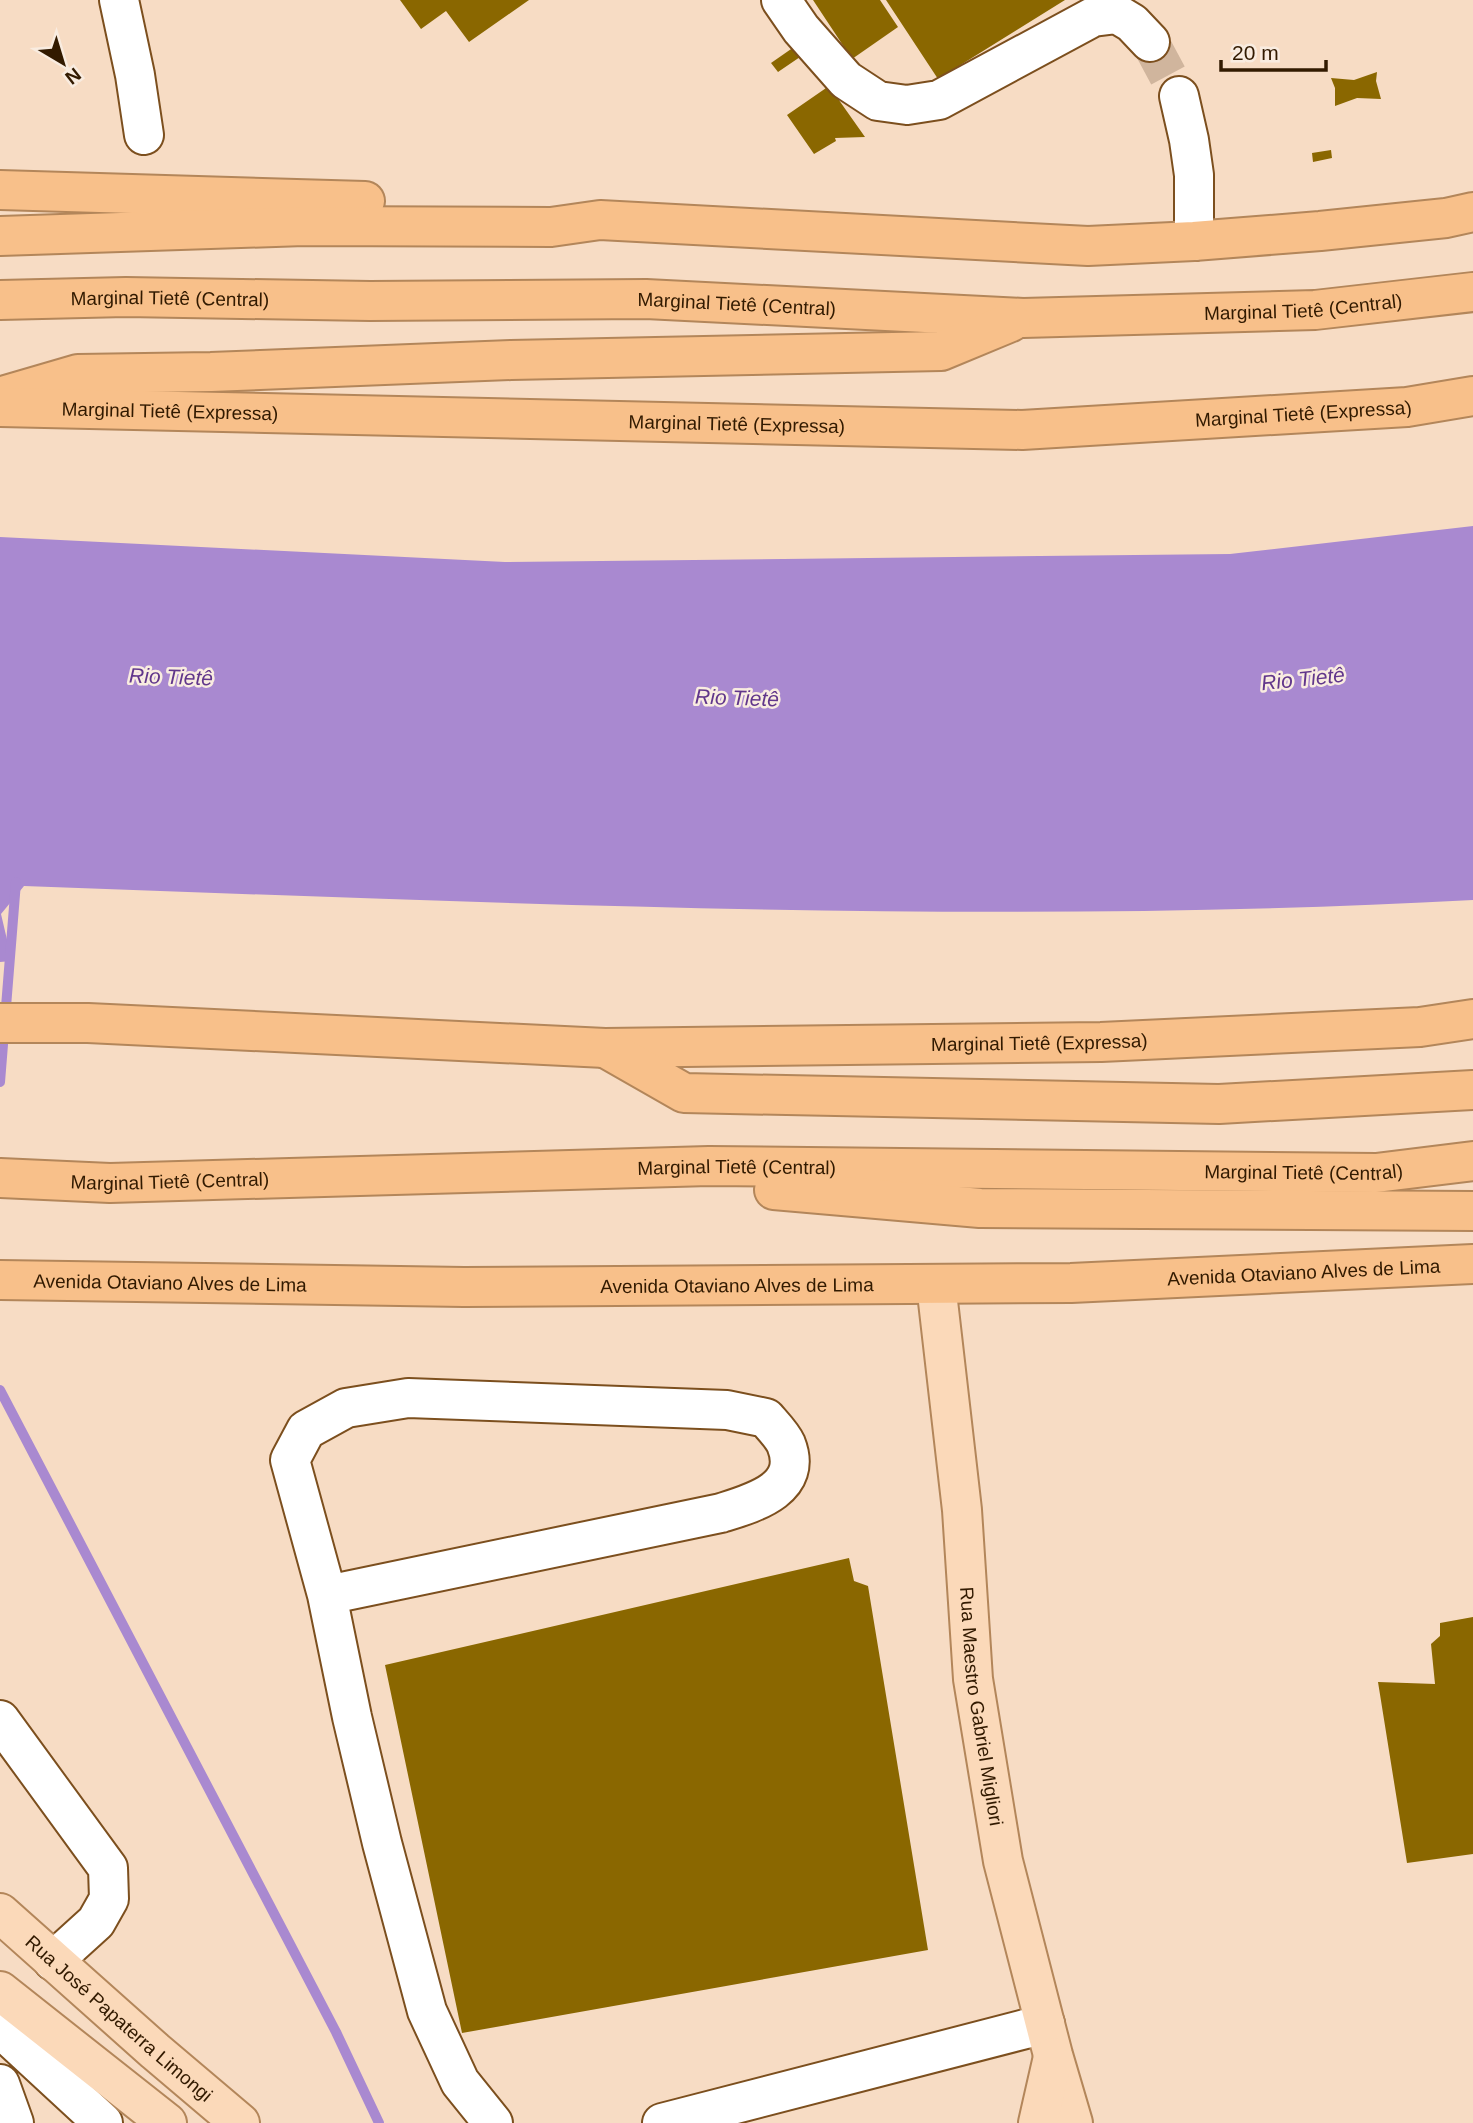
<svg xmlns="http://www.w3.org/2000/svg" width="1473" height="2123" font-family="Helvetica,sans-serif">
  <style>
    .water { fill: #a989d0 }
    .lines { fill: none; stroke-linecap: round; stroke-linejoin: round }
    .stream { stroke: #a989d0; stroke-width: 10 }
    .building { fill: #8a6700 }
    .minor-tunnel { stroke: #d0b59d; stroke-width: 38; stroke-dasharray: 38 19; stroke-linecap: butt }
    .minor-casing { stroke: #7c4f1e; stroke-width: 42 }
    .major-casing { stroke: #b3865a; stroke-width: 42 }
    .highway-casing { stroke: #b3865a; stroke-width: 42 }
    .minor { stroke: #fff; stroke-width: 38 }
    .major { stroke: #fbd9b9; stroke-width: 38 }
    .highway { stroke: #f8c08a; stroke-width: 38 }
    .labels { text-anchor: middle; stroke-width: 5; stroke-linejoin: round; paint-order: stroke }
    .street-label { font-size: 19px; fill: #321a00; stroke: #f9ece0 }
    .water-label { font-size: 21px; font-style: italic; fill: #61368b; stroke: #f9ece0 }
  </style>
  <rect width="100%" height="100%" fill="#f7dcc4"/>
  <path class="water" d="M1473,526V900C990,926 506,903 24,886L1,914L12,961L0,962V537L505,562L1230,554Z"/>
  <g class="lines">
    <path class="stream" d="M0,1082L16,882
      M0,1390L336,2032L379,2123"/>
  </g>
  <path class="building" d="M400,0H529L469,42L446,11L421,29Z
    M813,0H880L898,27L852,59Z
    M886,0H1065L938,79Z
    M794,47L800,57L778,72L771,63Z
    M1377,72L1376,81L1381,99L1357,98L1335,106V88L1331,78L1354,80Z
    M829,86L865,137L835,138L836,141L814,154L787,115Z
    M1331,150L1332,158L1313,162L1312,153Z
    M849,1558L854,1581L868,1586L928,1950L462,2033L385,1665Z
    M1473,1617V1854L1407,1863L1378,1682L1435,1684L1431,1644L1440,1636V1623Z"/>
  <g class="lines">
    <path class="minor-tunnel" d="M1150,42L1179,96"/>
    <defs>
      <path id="minor" d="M119,0L135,75L144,135
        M781,0L801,29L846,80L878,101L907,105L939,100L1093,17L1117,14L1132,23L1150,42
        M1179,96L1189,140L1194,175V241
        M327,1595L721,1513C753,1503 804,1489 786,1444C782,1435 772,1425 766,1418L727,1410L408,1398L346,1408L306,1430L290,1460L327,1595L352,1717L382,1843L427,2011L460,2082L493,2123
        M0,1720L108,1868L109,1899L96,1922L53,1961
        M0,2028L103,2123
        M0,2084L14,2123
        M662,2123L1045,2024"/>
      <g id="major">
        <path id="s1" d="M936,1284L962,1510L973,1679L1003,1861L1053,2055L1073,2123"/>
        <path id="s2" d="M0,1913L155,2051L240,2123"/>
        <path d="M0,1991L167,2123"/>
        <path d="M1038,2123L1053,2057"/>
      </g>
      <g id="highway">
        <path d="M0,190L365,201"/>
        <path d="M0,236L304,226L551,227L600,220L1088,246L1194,241L1320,231L1446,218L1473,212"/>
        <path id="s3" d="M0,300L126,297L370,301L646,299L1023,318L1315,310L1473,292"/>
        <path d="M6,395L78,374L211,372L511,360L941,351L1011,322"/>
        <path id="s4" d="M0,407L1022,430L1407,407L1473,396"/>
        <path id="s5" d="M0,1023H88L605,1048L1101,1042L1420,1027L1473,1019"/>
        <path d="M607,1049L684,1093L1219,1104L1473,1090"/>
        <path id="s6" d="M0,1178L110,1183L709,1166L1376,1173L1473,1161"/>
        <path d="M774,1190L980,1208L1473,1211"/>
        <path id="s7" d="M0,1280L464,1287L1071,1283L1473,1264"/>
      </g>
    </defs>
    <use href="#minor" class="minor-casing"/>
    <use href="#major" class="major-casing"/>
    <use href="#highway" class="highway-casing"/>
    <use href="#minor" class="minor"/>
    <use href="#major" class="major"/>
    <use href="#highway" class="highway"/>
  </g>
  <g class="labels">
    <g class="street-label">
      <text dy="7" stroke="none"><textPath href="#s3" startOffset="170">Marginal Tietê (Central)</textPath></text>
      <text dy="7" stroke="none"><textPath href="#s3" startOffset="737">Marginal Tietê (Central)</textPath></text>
      <text dy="7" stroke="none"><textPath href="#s3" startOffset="1304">Marginal Tietê (Central)</textPath></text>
      <text dy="7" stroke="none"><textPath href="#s4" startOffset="170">Marginal Tietê (Expressa)</textPath></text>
      <text dy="7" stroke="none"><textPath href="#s4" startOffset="1304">Marginal Tietê (Expressa)</textPath></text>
      <text dy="7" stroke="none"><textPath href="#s4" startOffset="737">Marginal Tietê (Expressa)</textPath></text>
      <text dy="7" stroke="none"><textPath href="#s5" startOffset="1040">Marginal Tietê (Expressa)</textPath></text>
      <text dy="7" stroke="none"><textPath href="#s6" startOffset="737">Marginal Tietê (Central)</textPath></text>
      <text dy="7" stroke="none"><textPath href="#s6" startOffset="1304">Marginal Tietê (Central)</textPath></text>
      <text dy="7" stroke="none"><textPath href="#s6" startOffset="170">Marginal Tietê (Central)</textPath></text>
      <text dy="7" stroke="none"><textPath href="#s7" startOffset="1304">Avenida Otaviano Alves de Lima</textPath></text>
      <text dy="7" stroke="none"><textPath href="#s7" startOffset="170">Avenida Otaviano Alves de Lima</textPath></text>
      <text dy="7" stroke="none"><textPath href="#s7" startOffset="737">Avenida Otaviano Alves de Lima</textPath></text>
      <text dy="7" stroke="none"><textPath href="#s1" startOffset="425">Rua Maestro Gabriel Migliori</textPath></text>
      <text dy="7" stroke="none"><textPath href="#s2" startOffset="159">Rua José Papaterra Limongi</textPath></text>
    </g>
    <g class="water-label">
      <text transform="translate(171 677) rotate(2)" y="7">Rio Tietê</text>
      <text transform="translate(1303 679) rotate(-6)" y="7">Rio Tietê</text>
      <text transform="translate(737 698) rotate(2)" y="7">Rio Tietê</text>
    </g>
  </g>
  <g transform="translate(63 63) rotate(142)" stroke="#f9ece0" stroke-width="5" paint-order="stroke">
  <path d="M0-5L12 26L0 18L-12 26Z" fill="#321a00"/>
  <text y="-10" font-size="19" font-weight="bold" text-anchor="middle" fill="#321a00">N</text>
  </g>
  <path d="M1221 60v10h105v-10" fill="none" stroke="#321a00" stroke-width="3.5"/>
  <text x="1232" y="60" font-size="21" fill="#321a00" stroke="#f9ece0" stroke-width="5" paint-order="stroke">20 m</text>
</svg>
